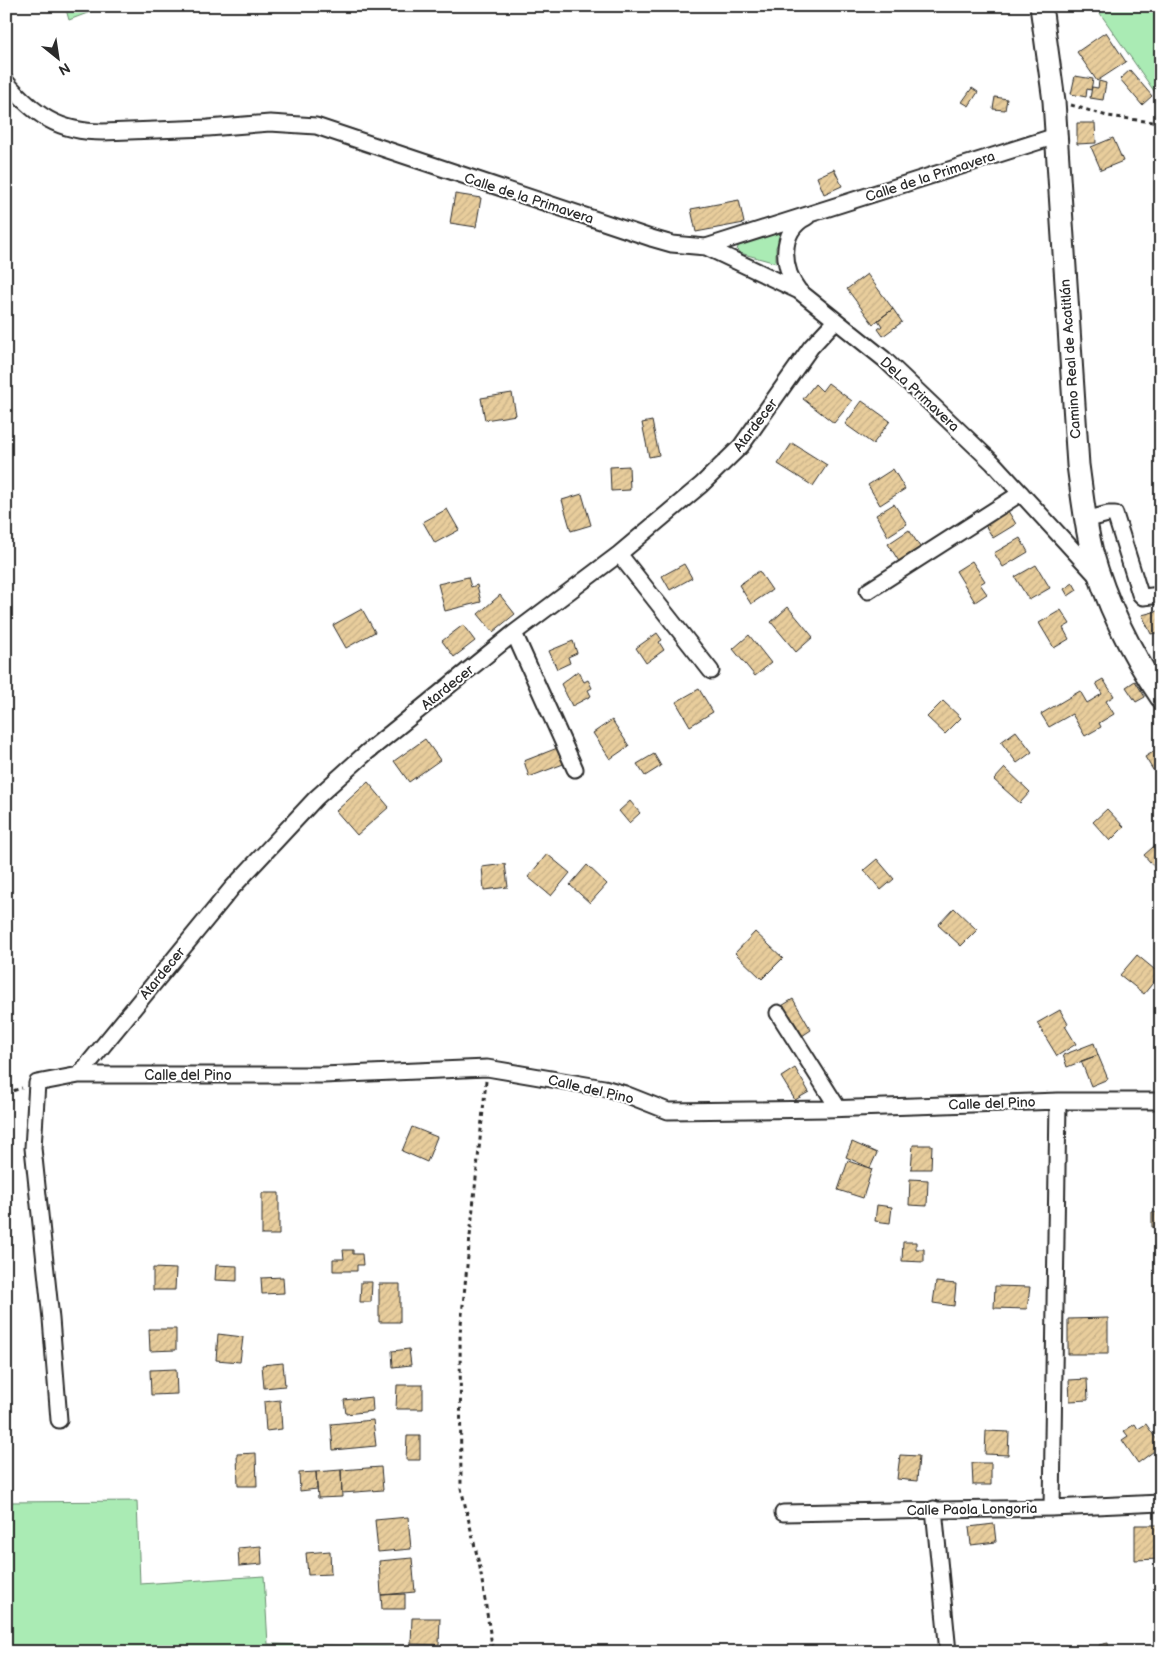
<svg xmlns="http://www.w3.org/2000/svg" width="1167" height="1658" font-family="'Balsamiq Sans',sans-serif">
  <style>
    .green { fill: #aaebb4; stroke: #6a8b70 }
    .building { fill: url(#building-hatch); stroke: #2b2b2b }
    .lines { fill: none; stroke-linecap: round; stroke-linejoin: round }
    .street-casing { stroke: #2b2b2b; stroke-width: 19 }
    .secondary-casing { stroke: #2b2b2b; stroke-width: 25 }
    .path { stroke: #2b2b2b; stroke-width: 3; stroke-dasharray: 4 4; stroke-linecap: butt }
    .street { stroke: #fff; stroke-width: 15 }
    .secondary { stroke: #fff; stroke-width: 21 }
    .labels { text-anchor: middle; stroke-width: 4; stroke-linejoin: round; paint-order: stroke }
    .street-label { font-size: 14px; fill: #2b2b2b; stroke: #fff }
  </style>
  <defs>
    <pattern id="building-hatch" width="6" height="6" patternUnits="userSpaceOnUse" patternTransform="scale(1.25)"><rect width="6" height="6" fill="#e8cd9c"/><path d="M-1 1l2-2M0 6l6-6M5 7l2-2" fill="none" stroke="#c7b087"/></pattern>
  </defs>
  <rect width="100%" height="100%" fill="#fff"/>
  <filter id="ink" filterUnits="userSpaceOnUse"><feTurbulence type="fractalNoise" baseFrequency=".02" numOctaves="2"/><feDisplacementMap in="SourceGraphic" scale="10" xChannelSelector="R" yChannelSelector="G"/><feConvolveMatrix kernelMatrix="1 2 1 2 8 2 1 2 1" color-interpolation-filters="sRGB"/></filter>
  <g filter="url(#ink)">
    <path class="green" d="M65,6H106L69,20Z
      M1095,6H1161V101Z
      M785,230L776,247V263L740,253L737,250L739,244Z
      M137,1501L140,1584L264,1576L268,1644L454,1648V1652H6V1502Z"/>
    <path class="building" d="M1106,32L1126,62L1097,81L1077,52Z
      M1130,70L1152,96L1142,105L1120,79Z
      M1075,76L1093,79L1091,90L1087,89L1086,97L1071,94Z
      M1099,81L1106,83L1103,100L1090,98L1092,87L1098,88Z
      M972,88L978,92L969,106L962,102Z
      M995,97L1007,99L1005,110L993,109Z
      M1077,123H1095L1096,143L1077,144Z
      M1113,138L1123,161L1101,170L1091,147Z
      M834,169L842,186L824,194L817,177Z
      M455,194L481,198L476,227L450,223Z
      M739,200L744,223L696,232L691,209Z
      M867,274L893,309L873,324L847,289Z
      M893,309L902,322L883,336L878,329L882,326L878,320Z
      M828,383L852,401L834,423L803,399L815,384L822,391Z
      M512,393L516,415L485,420L481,398Z
      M862,401L890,421L873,444L845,424Z
      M652,421L659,455L649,457L642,423Z
      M792,443L827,465L813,486L778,464Z
      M629,466L630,490L611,491L610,467Z
      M893,469L905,489L880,505L868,485Z
      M582,494L591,525L571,531L562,500Z
      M894,504L907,524L888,536L876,515Z
      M447,509L459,530L435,543L423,522Z
      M1008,511L1016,524L993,538L985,525Z
      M909,530L922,550L900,563L888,544Z
      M1020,538L1028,552L1003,567L994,553Z
      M972,561L985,581L980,584L987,594L975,602L956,571Z
      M684,564L692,578L670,590L662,576Z
      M1036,565L1050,588L1029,600L1015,577Z
      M759,571L772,590L751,604L739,585Z
      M468,577L471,587L477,585L481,602L445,611L438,584Z
      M1073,583L1077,590L1068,596L1064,589Z
      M500,595L515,614L493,632L478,614Z
      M788,607L813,637L796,652L771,622Z
      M362,609L375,632L346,648L333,625Z
      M1061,610L1070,624L1063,628L1069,639L1054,648L1039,623Z
      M1161,610V632L1151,634L1142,615Z
      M463,625L475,641L454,657L442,641Z
      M657,633L662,640L659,642L664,650L646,663L636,648Z
      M749,635L771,663L755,676L733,649Z
      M573,641L577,653L568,657L570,663L557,669L549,651Z
      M578,671L584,682L588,680L592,688L588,690L591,696L572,706L561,684Z
      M1103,679L1114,696L1106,701L1114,714L1099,723L1101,727L1085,736L1072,714L1049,727L1041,714L1080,691L1087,703L1102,694L1096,683Z
      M1135,681L1145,697L1136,702L1126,687Z
      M699,689L713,712L690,726L676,702Z
      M943,701L961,718L945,734L927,717Z
      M612,720L629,746L610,759L593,733Z
      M1016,731L1032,752L1017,763L1001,742Z
      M425,739L440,760L409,782L394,761Z
      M560,747L566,763L529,777L524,761Z
      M1161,747V765L1153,770L1145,757Z
      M654,754L661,766L645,776L637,764Z
      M1005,768L1030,792L1020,803L994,780Z
      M368,782L389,807L357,835L336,811Z
      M630,801L640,813L629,823L619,811Z
      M1107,809L1124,827L1110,841L1093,822Z
      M1161,840V865L1156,869L1144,855Z
      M547,854L570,873L551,896L528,877Z
      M877,859L894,879L881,890L864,870Z
      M505,864L508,887L484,890L482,867Z
      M587,865L607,884L590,903L570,885Z
      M954,908L977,930L961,946L938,925Z
      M755,932L783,958L762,979L735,953Z
      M1137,955L1160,974L1144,994L1120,975Z
      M793,999L811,1030L799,1038L780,1007Z
      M1060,1010L1068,1024L1065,1026L1076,1044L1057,1056L1037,1023Z
      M1094,1043L1098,1055L1067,1067L1063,1055Z
      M1098,1055L1108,1079L1091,1086L1081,1061Z
      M795,1068L809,1092L795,1100L781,1077Z
      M412,1127L437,1137L427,1162L402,1151Z
      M852,1142L877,1153L870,1168L846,1157Z
      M913,1145H932L931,1169H911Z
      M848,1161L872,1169L863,1198L838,1190Z
      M910,1179L928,1180L927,1206L909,1205Z
      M262,1193H279V1235H262Z
      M877,1205L892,1207L890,1223L875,1221Z
      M1152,1212L1161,1213V1228L1152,1227Z
      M903,1242H916V1249H924V1262L902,1261Z
      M343,1250H353V1254H362L363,1265H357V1271H333V1259H344Z
      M216,1265L237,1266V1281L215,1280Z
      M153,1268L176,1269L175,1290H153Z
      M283,1277L284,1293L262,1294L261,1278Z
      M361,1282H372L371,1302H360Z
      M936,1282L956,1284L954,1306L933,1303Z
      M379,1284H400V1322H379Z
      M995,1286L1030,1287L1027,1309L994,1308Z
      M1108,1318V1354H1068V1319Z
      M149,1329H176V1350L150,1351Z
      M218,1334L243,1337L240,1362L216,1360Z
      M409,1349L411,1365L393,1367L392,1351Z
      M283,1363L285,1386L264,1388L262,1365Z
      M176,1369L177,1394L151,1395L150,1370Z
      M1087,1379L1088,1400L1070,1401L1069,1380Z
      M397,1385H423V1409H396Z
      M372,1397L373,1411L346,1414L344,1400Z
      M280,1400L282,1429L266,1431L264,1402Z
      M373,1420L376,1446L333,1450L331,1424Z
      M1135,1424L1138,1429L1146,1424L1161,1446L1138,1463L1122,1440L1128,1436L1124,1431Z
      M986,1431L1009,1432L1008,1455L985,1454Z
      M407,1436H420V1460H406Z
      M256,1453L257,1486H238L237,1454Z
      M900,1455L919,1456L917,1481L897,1479Z
      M972,1463H991V1485H973Z
      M381,1467L383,1490L342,1493L341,1470Z
      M341,1470L342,1497L318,1498L316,1472Z
      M316,1472L317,1489L300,1491L299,1473Z
      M408,1517L411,1549L378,1552L375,1520Z
      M994,1524L996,1542L971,1545L969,1527Z
      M1135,1525H1161V1553H1159V1559L1135,1560Z
      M261,1546L262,1564L239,1566L238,1548Z
      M330,1551L331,1574L308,1575L306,1553Z
      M412,1558L415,1592L381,1595L379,1561Z
      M405,1594V1609H382L381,1595Z
      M412,1618H440L439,1645L411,1644Z
      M1108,1643L1109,1652H1100L1099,1645Z"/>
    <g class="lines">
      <defs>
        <path id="street" d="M6,82C35,115 58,132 103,132L208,128L270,123L316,126L651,238L672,244L706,247L1056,136
          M706,247L799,291L884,359L993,463L1096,575
          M799,291C782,269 778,231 807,217
          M1085,520L1108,514H1115L1140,594L1143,597L1161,595
          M619,554L711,671
          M868,591L1021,493
          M514,633L575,769
          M778,1013L838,1108
          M79,1075L232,888L316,798L366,753L514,633L619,554L701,485L741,446L811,347L835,321
          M59,1420L51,1319L33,1148L37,1083L79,1075H323L487,1068L604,1088L625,1094L668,1111L826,1109L1058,1101H1161
          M1052,1508L1058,1101
          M934,1509L948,1652
          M783,1513L1052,1508L1161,1503"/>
        <path id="secondary" d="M1041,6L1054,101L1078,465C1082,494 1085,523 1092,552C1106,603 1131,653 1161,697"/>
      </defs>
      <use href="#street" class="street-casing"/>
      <use href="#secondary" class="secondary-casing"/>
      <path class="path" d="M1071,105L1107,116L1161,123
        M486,1081L460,1334L461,1488L480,1568L493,1652
        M6,1093L22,1088"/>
      <use href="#street" class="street"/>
      <use href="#secondary" class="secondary"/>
    </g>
  </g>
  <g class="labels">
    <g class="street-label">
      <text transform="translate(930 176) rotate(-18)" y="5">Calle de la Primavera</text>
      <text transform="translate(529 198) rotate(18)" y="5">Calle de la Primavera</text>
      <text transform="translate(1070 359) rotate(-94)" y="5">Camino Real de Acatitlán</text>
      <text transform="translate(920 394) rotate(43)" y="5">DeLa Primavera</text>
      <text transform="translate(755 425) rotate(-53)" y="5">Atardecer</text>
      <text transform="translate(447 687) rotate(-39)" y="5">Atardecer</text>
      <text transform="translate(162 973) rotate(-51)" y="5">Atardecer</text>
      <text x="188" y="1080">Calle del Pino</text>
      <text transform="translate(591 1089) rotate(13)" y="5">Calle del Pino</text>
      <text transform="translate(992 1103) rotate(-2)" y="5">Calle del Pino</text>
      <text transform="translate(972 1509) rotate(-1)" y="5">Calle Paola Longoria</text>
    </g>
  </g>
  <rect width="1167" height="1658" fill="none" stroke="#fff" stroke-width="25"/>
  <rect x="12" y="12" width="1142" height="1633" fill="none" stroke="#2b2b2b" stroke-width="2" filter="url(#ink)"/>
  <g transform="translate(58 58) rotate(150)" stroke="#ffffff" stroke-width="4" paint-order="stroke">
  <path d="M0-4L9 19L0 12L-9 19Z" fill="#2b2b2b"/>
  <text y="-8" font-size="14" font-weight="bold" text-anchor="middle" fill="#2b2b2b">N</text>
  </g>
</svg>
